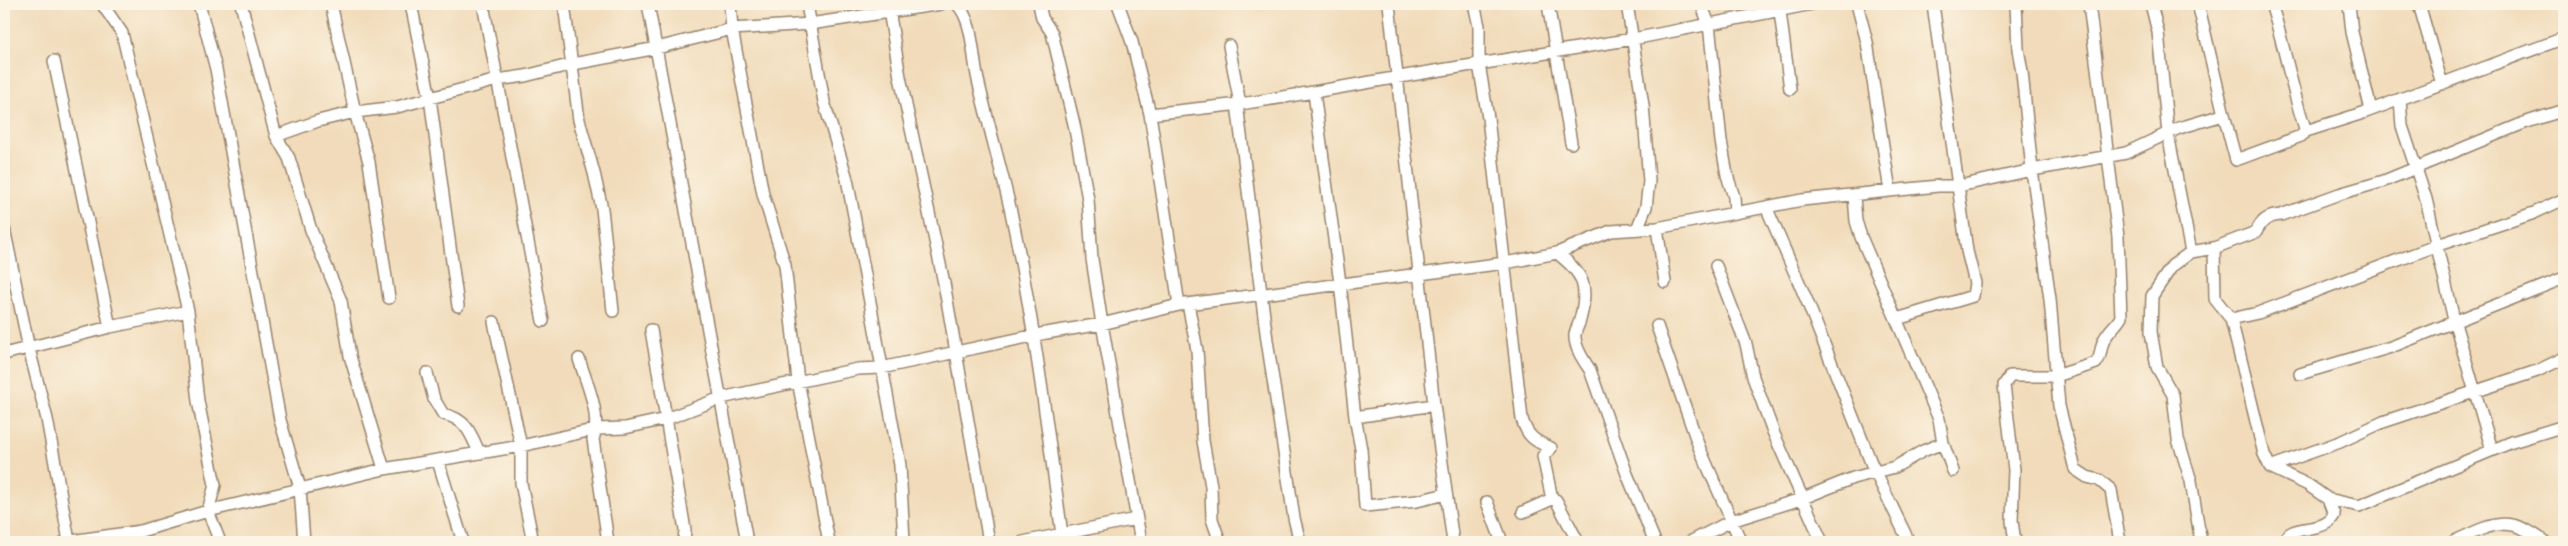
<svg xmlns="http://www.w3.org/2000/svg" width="2568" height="546" font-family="'Old Standard TT',serif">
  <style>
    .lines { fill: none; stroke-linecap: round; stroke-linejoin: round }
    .minor-casing { stroke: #96826c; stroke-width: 14 }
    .minor { stroke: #fff; stroke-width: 11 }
  </style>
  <rect width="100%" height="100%" fill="#fcf5e5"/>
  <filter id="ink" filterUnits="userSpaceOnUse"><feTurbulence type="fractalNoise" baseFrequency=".02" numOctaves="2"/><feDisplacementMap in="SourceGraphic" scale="10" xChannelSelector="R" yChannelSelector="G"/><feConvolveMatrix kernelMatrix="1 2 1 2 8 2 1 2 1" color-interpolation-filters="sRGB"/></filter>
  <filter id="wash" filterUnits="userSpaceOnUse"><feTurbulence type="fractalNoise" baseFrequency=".0096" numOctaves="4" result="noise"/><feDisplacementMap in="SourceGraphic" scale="20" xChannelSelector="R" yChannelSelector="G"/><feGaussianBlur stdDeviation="1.12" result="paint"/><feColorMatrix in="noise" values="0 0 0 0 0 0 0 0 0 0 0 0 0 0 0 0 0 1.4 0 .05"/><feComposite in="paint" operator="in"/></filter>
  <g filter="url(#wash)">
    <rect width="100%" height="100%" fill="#f1dbba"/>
  </g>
  <g filter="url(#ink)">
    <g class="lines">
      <defs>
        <path id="minor" d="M102,4L122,33L188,311
          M199,4L216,69L280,420L300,488L304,542
          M241,4L276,136L289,158L311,230L341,301L350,356L384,469
          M331,4L355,112L369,162L389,298
          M411,4L430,98L458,306
          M483,4L543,321
          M564,4L579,120L594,173L602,209L613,311
          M648,4L747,542
          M730,4L732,29L763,194L785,265L798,381L829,542
          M807,4L824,102L847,179L856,226L900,465L904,542
          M888,4L900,77L944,283L989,542
          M957,4C974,22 972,56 978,80C988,124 1001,168 1011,212C1034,321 1048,432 1063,542
          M1039,4L1042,18L1052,33L1074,124L1088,199L1092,259L1102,324L1141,542
          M1118,4L1132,42L1150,114L1179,305
          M1389,4L1434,405L1453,542
          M1548,4L1571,143
          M1627,4L1643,105L1649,181L1646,207L1637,229
          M1701,4L1709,24L1721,141L1727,175L1734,197L1735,213
          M1779,4L1790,89
          M1857,4L1867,42L1890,191
          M2151,4L2158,32L2168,134L2191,252
          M2198,4C2211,56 2221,108 2236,160L2301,136L2306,131L2363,113L2564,38
          M2271,4C2285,46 2291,89 2306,131
          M2349,4L2352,32L2371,110
          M2419,4L2442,84
          M54,61L110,327
          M1314,93L1340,283L1355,417L1361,449L1365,506L1417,501L1446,494
          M2400,99L2402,126L2426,199L2454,320L2492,450
          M1237,104L1267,340L1294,518L1300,542
          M1240,104C1320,92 1399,76 1479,64V26L1474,4
          M1150,114L1240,104L1229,46
          M276,136L318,121L355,112L397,107L497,80L525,76L573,64L657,48L732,29L810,24L941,4
          M1767,209L1807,301L1872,465L1909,542
          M4,228L29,349L47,419L69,541
          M1657,228L1665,282
          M2214,248L2215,299L2231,319L2264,454L2270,467L2308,485L2328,499L2359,506L2512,442L2564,426
          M1557,253C1584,274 1589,286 1580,320C1579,325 1575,330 1575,335C1574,347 1584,361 1590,370L1627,474L1655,542
          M1716,266L1746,344L1753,377L1774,434L1822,542
          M1188,304L1197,350L1203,441L1211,486L1212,519L1220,542
          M1897,319L1973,296L1975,283L1967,251L1933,4
          M2231,319L2258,313L2438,245L2534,213L2564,199
          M494,322L521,446V483L533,542
          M1657,326L1699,447L1741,542
          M651,330L685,530L684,542
          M4,354L110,327L188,311L198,401L215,485L208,511L384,469L521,446L597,429L625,428L666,419L721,398L858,369L881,368L1046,333L1102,324L1179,305L1505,263L1557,253L1611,231L1657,228L1802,200L1938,186H1959L2032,170L2022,72L2018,49L2016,4
          M579,359C586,382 602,415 593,439L608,542
          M427,373L434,399L443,414C466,419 470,432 479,452
          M2300,374L2391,347L2564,278
          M1355,417L1434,405
          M1943,443L1953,471
          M438,461L463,542
          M2270,467L2340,442L2383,422L2537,371L2564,358
          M1552,499L1556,500L1578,542
          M1487,502L1502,542
          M1523,512L1552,499L1543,456L1551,448C1534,441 1527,436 1522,419L1488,118L1479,64L1633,39L1812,4
          M64,542L141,531L208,511L220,542
          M1023,542L1136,519
          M1690,542L1731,521L1801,499L1853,478L1895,467L1923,451L1943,443L1939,419L1861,237L1856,221L1854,196
          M2015,542L2012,521L2014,470L2004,385L2010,376H2056L2096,363C2102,356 2100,347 2104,340C2108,331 2116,326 2121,317L2118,237L2089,4
          M2120,542L2111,490L2099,480L2087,477L2075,469L2059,406L2050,299L2032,170L2126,153L2179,128L2223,115
          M2201,542L2191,481L2178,439L2173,395L2157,367L2151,332L2152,296L2172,266L2191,252L2214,248L2256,232C2262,220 2268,216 2281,215L2339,194L2384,181L2524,123L2564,110
          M2283,542C2290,522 2324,535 2334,515L2328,499
          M2453,542C2492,524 2508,513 2545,542"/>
      </defs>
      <use href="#minor" class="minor-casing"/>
      <use href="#minor" class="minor"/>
    </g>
  </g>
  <rect width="2568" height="546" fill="none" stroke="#fcf5e5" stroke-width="20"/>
</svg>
